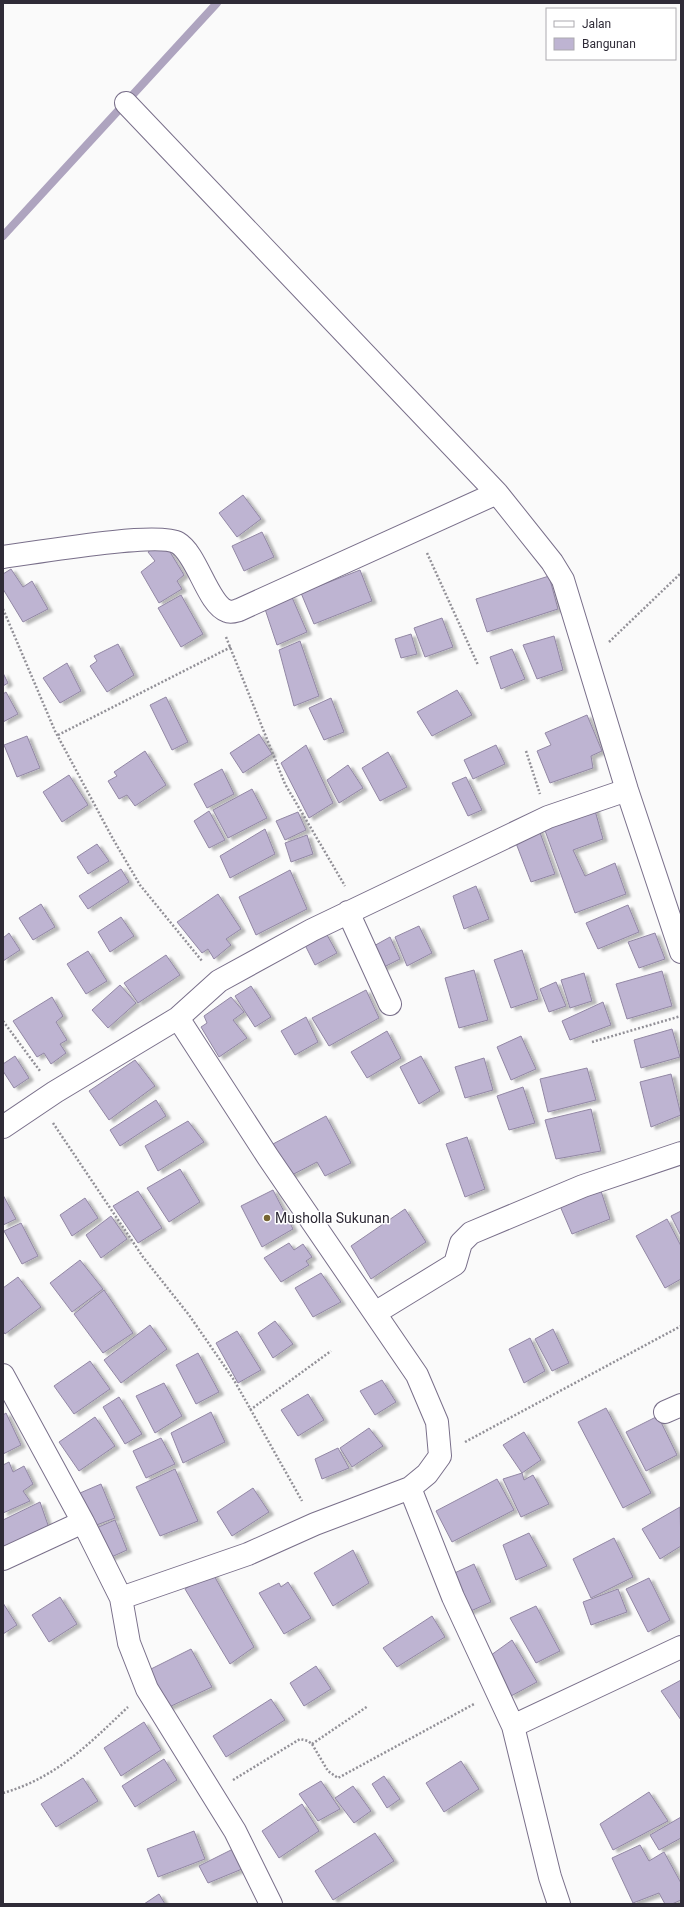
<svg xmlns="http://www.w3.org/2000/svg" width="684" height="1907" font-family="Roboto,sans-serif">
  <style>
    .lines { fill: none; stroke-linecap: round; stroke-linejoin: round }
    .stream { stroke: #aea4bf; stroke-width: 8 }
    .building { fill: #beb4d2; stroke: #9287a4; filter: url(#shadow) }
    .minor-casing { stroke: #796f8a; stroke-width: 24 }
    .path { stroke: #929097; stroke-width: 2.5; stroke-dasharray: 2 2; stroke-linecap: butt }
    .minor { stroke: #fff; stroke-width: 22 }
    .poi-dot { fill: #766533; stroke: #fff; stroke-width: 1.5 }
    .labels { text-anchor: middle; stroke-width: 3; stroke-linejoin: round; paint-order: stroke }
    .poi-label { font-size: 14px; fill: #2f2b37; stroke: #fff; text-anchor: start }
  </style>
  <defs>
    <filter id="shadow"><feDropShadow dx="4.5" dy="2.5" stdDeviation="1" flood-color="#0004"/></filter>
  </defs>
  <rect width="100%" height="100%" fill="#fafafa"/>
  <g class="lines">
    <path class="stream" d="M3,236L217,3"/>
  </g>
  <path class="building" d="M243,495L261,519L237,537L219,513Z
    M262,532L274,557L244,571L232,546Z
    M164,542L184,575L177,581L182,589L159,603L141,572L155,561L148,552Z
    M11,569L23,587L32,581L48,609L23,622L3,589V574Z
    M360,570L372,601L314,624L301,593Z
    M549,576L558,609L487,632L476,599Z
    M181,595L203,634L181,647L158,608Z
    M291,595L307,632L277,645L264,606Z
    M442,618L453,647L425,657L414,628Z
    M411,634L417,654L401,658L395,639Z
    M554,636L563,670L537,679L523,645Z
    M300,641L319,696L294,706L279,650Z
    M118,644L134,675L107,692L90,666L97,661L94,656Z
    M512,649L525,679L501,689L490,657Z
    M67,663L81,691L60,703L43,678Z
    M3,673L8,683L3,686Z
    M457,690L472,715L432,736L417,712Z
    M6,692L18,714L3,722V694Z
    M166,697L188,742L172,750L150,705Z
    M331,698L344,732L324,740L309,708Z
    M587,715L602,751L591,756L593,768L550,783L537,751L551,745L545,733Z
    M259,734L272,754L243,773L230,753Z
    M27,736L40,768L17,777L4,745Z
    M306,745L333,803L309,818L281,763Z
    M496,745L505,764L473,779L464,760Z
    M145,751L166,785L135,806L127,795L119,799L108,781L117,776L114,772Z
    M388,752L407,787L380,801L362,768Z
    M348,765L363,788L339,803L327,780Z
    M222,769L234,794L207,808L194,784Z
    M69,775L88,805L62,822L43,792Z
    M466,777L482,810L468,816L452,783Z
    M252,789L267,818L228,838L213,810Z
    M594,807L603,839L573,850L585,876L615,863L626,894L575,913L543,825Z
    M209,811L225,840L209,848L194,821Z
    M298,812L306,830L285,840L276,821Z
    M538,827L555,874L531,882L514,838Z
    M265,829L275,854L230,878L220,856Z
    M307,835L313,854L291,862L285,843Z
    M97,844L109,861L88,874L77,857Z
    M121,869L129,882L88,909L79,896Z
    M290,870L307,909L256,935L239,897Z
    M476,886L489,919L464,929L453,896Z
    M218,894L241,929L226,939L231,945L214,959L208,949L202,953L177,922Z
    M41,904L55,927L33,940L19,918Z
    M628,905L639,932L598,949L586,923Z
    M121,917L134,936L110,952L98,932Z
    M419,926L432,953L407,966L395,937Z
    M9,933L20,950L3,961V938Z
    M326,933L337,953L315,965L305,945Z
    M655,933L665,959L639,968L628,942Z
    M390,937L400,959L382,968L372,947Z
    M522,950L538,999L511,1008L494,960Z
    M88,951L107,981L86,994L67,964Z
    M166,955L180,975L138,1003L124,983Z
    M474,970L488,1020L459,1028L445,978Z
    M662,971L672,1006L627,1019L616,984Z
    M584,973L592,1001L570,1008L561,980Z
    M556,982L566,1006L549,1012L540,989Z
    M120,985L136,1003L108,1028L92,1010Z
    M251,986L271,1017L255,1027L235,996Z
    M366,990L379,1018L329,1046L312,1018Z
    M52,997L63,1016L56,1022L67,1040L60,1044L66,1053L51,1064L44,1053L37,1057L13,1021Z
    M231,997L244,1012L233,1020L247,1038L219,1057L201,1027L207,1023L204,1016Z
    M603,1002L611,1025L570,1040L562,1021Z
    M306,1017L318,1042L295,1055L281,1031Z
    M672,1029L680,1057L641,1068L634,1040Z
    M387,1031L401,1058L367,1078L351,1052Z
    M521,1036L536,1069L511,1080L497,1047Z
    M15,1056L29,1078L14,1088L3,1071V1064Z
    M421,1056L440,1091L419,1104L400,1067Z
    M484,1058L493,1090L465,1098L455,1067Z
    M135,1060L155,1086L109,1120L89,1091Z
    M587,1068L596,1100L548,1112L540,1079Z
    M671,1074L681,1115L651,1127L640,1082Z
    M523,1087L535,1123L509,1130L497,1096Z
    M156,1100L166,1116L120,1146L110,1130Z
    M591,1109L601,1151L556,1159L545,1120Z
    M326,1116L351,1163L325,1176L317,1162L288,1177L271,1145Z
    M188,1121L204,1142L158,1171L145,1146Z
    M467,1137L485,1189L465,1197L446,1144Z
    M180,1169L200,1202L169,1222L147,1188Z
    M273,1190L293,1229L262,1247L241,1206Z
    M138,1191L162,1228L138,1243L113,1206Z
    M601,1191L610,1219L572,1234L560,1206Z
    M3,1195L16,1219L3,1225Z
    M85,1198L98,1218L72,1236L60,1215Z
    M405,1209L426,1242L371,1279L351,1246Z
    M681,1211V1236L671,1216Z
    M111,1216L127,1239L101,1258L86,1235Z
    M667,1219L681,1246V1279L665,1288L636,1236Z
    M21,1223L38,1256L22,1264L4,1231Z
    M289,1243L294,1250L303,1244L312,1257L306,1261L309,1265L281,1282L264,1258Z
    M80,1260L103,1289L72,1312L50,1283Z
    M321,1273L341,1302L313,1317L295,1288Z
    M18,1277L41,1307L5,1334L3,1331V1288Z
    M104,1290L133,1333L103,1353L74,1314Z
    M275,1321L293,1344L273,1358L258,1333Z
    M150,1325L167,1349L121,1383L104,1360Z
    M553,1329L569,1363L552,1371L535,1339Z
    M237,1331L261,1370L238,1383L216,1343Z
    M530,1338L545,1371L524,1383L509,1349Z
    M198,1353L219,1392L196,1404L176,1365Z
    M90,1361L110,1389L74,1414L54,1386Z
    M382,1380L396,1402L375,1415L360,1391Z
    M164,1383L182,1416L155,1433L136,1396Z
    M308,1394L324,1420L298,1436L281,1410Z
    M119,1397L142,1434L125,1444L103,1407Z
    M606,1408L651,1493L623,1508L578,1422Z
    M211,1412L225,1442L183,1463L171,1433Z
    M6,1413L21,1445L3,1454V1415Z
    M658,1416L677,1455L646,1471L626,1432Z
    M95,1417L115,1446L79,1471L59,1442Z
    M369,1428L383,1446L352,1467L340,1448Z
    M524,1432L541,1460L522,1473L503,1445Z
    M161,1438L175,1464L146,1478L133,1451Z
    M338,1448L349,1468L322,1479L315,1459Z
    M9,1462L13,1472L24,1466L33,1484L23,1491L30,1501L3,1513V1465Z
    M175,1469L198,1521L160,1536L136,1487Z
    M522,1473L524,1480L533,1475L549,1504L521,1517L503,1479Z
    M497,1479L514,1510L452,1542L436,1511Z
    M101,1484L115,1518L94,1526L80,1493Z
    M253,1488L269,1512L232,1536L217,1512Z
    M40,1502L49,1528L3,1550V1520Z
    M680,1507L681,1546L660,1559L642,1529Z
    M115,1520L127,1550L107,1559L94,1529Z
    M529,1533L547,1566L516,1580L503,1545Z
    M614,1538L633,1577L591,1598L573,1559Z
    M353,1550L369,1583L333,1606L314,1573Z
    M474,1564L491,1602L464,1614L448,1576Z
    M212,1572L254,1647L230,1664L185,1589Z
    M649,1578L670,1620L648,1632L626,1589Z
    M288,1582L311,1618L284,1634L259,1593L279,1583L281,1587Z
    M618,1589L627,1612L591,1625L583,1602Z
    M60,1597L77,1624L49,1642L32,1615Z
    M3,1603L17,1625L3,1634Z
    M536,1606L560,1651L536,1663L510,1618Z
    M432,1616L445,1637L397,1667L383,1648Z
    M512,1640L537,1682L511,1696L487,1658Z
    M191,1649L212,1687L167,1708L147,1671Z
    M316,1666L331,1689L304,1706L290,1683Z
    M681,1680V1720L661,1691Z
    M271,1699L285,1720L226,1757L213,1736Z
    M144,1722L161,1750L121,1776L104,1748Z
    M164,1759L177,1780L135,1807L122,1786Z
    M461,1761L479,1789L444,1812L426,1783Z
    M384,1776L400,1799L387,1808L372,1784Z
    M83,1778L98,1801L56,1827L41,1804Z
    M321,1781L340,1809L318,1821L299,1794Z
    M353,1786L371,1811L354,1823L335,1798Z
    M649,1792L668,1821L613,1850L600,1824Z
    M302,1804L319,1831L279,1858L262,1831Z
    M681,1817V1838L659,1850L650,1835Z
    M194,1831L205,1859L158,1877L147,1849Z
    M375,1833L394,1861L333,1900L315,1871Z
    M640,1845L649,1861L664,1852L681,1883V1900L672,1904H665L659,1893L633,1903L612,1858Z
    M235,1848L247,1867L208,1883L199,1866Z
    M159,1894L165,1904H144Z"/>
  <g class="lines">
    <defs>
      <path id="minor" d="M126,103L497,493L552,562L563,580L627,790L681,952
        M3,557C34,553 157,531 178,543C197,554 208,605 227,611C231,613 235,611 239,610L497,493
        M348,912L390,1004
        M3,1127L55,1092L178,1018
        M375,1313L455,1264L461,1243L471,1233L583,1186L681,1153
        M3,1375L83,1522L121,1598L129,1643L147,1689L235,1831L271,1904
        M665,1412L681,1405
        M410,1488L453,1597L513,1726
        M3,1559L83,1522
        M121,1598L248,1554L315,1524L410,1488L427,1474L440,1456L437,1422L417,1375L268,1157L178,1018L219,981L312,930L548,817L627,790
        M559,1904L550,1877L513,1726L681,1647"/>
    </defs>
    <use href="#minor" class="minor-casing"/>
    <path class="path" d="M427,553L478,665
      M3,609L55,731L113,839L140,885L202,961
      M226,637L285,784L345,886
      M609,642L681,573
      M58,735L231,647
      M526,751L540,794
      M3,1021L40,1071
      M592,1042L681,1016
      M53,1123L143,1257L189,1315L234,1380L302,1501
      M250,1410L331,1351
      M465,1442L681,1326
      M312,1744L368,1706
      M233,1780L300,1739L308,1741L312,1744L328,1771L338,1778L474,1704
      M3,1793C56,1778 89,1744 128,1707"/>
    <use href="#minor" class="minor"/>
  </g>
  <circle class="poi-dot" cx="267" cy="1218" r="4"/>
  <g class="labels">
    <g class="poi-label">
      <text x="275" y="1223">Musholla Sukunan</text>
    </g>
  </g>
  <rect width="684" height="1907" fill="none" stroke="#2f2b37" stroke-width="8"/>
  <rect x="546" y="8" width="130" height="52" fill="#ffffff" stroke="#acaaaf"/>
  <rect x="554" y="21" width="20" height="6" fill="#ffffff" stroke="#acaaaf"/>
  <text x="582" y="28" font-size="12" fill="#2f2b37">Jalan</text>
  <rect x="554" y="38" width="20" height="12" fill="#beb4d2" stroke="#acaaaf"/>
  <text x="582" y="48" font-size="12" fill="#2f2b37">Bangunan</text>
</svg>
